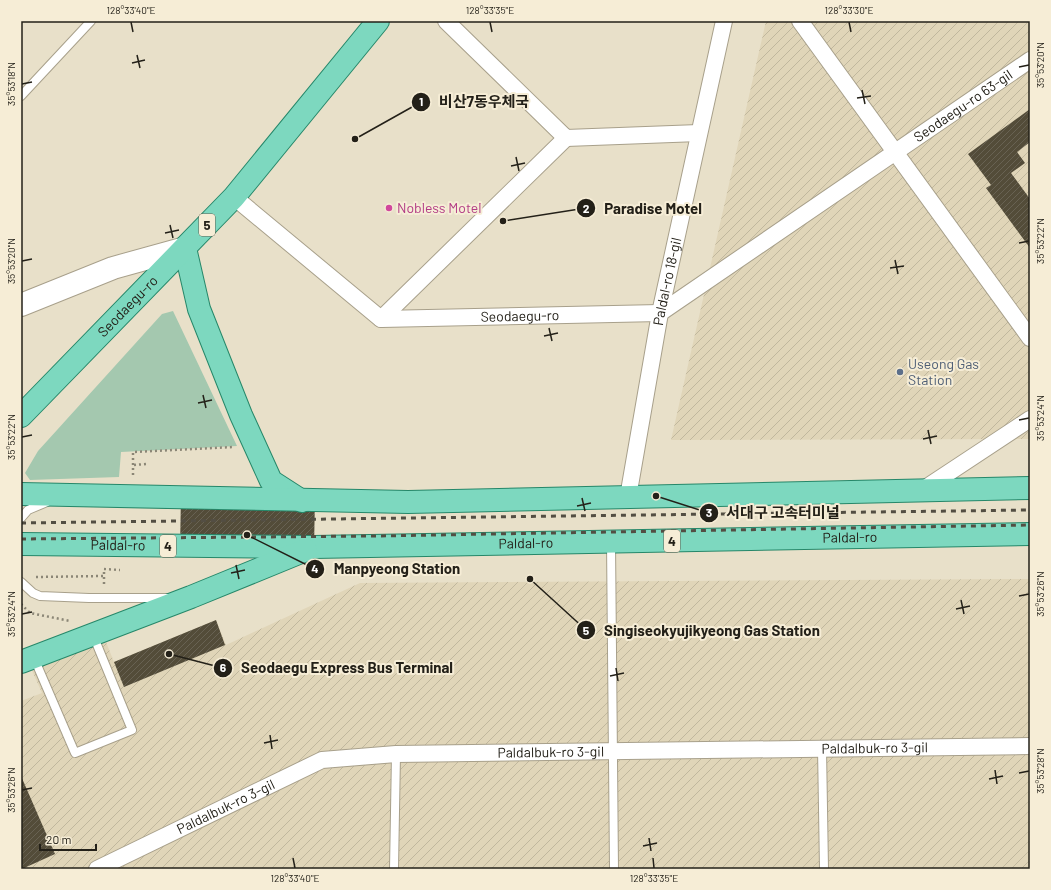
<svg xmlns="http://www.w3.org/2000/svg" width="1051" height="890" font-family="Barlow,'Noto Sans KR',sans-serif">
  <style>
    .industrial { fill: url(#industrial-furrows) }
    .green { fill: #a4c8af }
    .building { fill: url(#building-hatch) }
    .lines { fill: none; stroke-linecap: round; stroke-linejoin: round }
    .lane-casing { stroke: #a8a08b; stroke-width: 10 }
    .street-casing { stroke: #a8a08b; stroke-width: 18 }
    .secondary-casing { stroke: #a8a08b; stroke-width: 24 }
    .primary-casing { stroke: #268769; stroke-width: 24 }
    .path { stroke: #8b8676; stroke-width: 2.5; stroke-dasharray: 2 3; stroke-linecap: butt }
    .lane { stroke: #fff; stroke-width: 8 }
    .street { stroke: #fff; stroke-width: 16 }
    .secondary { stroke: #fff; stroke-width: 22 }
    .primary { stroke: #7dd8bf; stroke-width: 22 }
    .rail { stroke: #534e43; stroke-width: 3; stroke-dasharray: 5 5; stroke-linecap: butt }
    .ticks { fill: none; stroke: #232018; stroke-width: 1.5 }
    .hotel-dot { fill: #d1479c; stroke: #f6edd6; stroke-width: 1.5 }
    .service-dot { fill: #5c6f8a; stroke: #f6edd6; stroke-width: 1.5 }
    .labels { text-anchor: middle; stroke-width: 4; stroke-linejoin: round; paint-order: stroke }
    .shield { fill: #f6edd6; stroke: #625e51; stroke-width: 1 }
    .shield-label { font-size: 13px; font-weight: bold; fill: #232018 }
    .street-label { font-size: 14px; fill: #232018; stroke: #f6edd6 }
    .hotel-label { font-size: 14px; fill: #b23c85; stroke: #f6edd6; text-anchor: start }
    .service-label { font-size: 14px; fill: #4e5e75; stroke: #f6edd6; text-anchor: start }
    .leader { fill: none; stroke: #232018; stroke-width: 1.5 }
    .callout-dot { fill: #232018; stroke: #f6edd6; stroke-width: 1.5 }
    .mark-label { font-size: 12px; text-anchor: middle; font-weight: bold; fill: #fff }
    .callout-label { font-size: 15px; text-anchor: middle; font-weight: bold; fill: #232018; stroke: #f6edd6; stroke-width: 4; stroke-linejoin: round; paint-order: stroke }
    .neatline { fill: none; stroke: #232018; stroke-width: 1.5 }
    .ticks-label { font-size: 10px; text-anchor: middle; fill: #232018 }
  </style>
  <defs>
    <pattern id="industrial-furrows" width="10" height="10" patternUnits="userSpaceOnUse"><rect width="10" height="10" fill="#e0d5b8"/><path d="M-1 1l2-2M0 10L10 0M9 11l2-2" fill="none" stroke="#c0b79d"/></pattern>
    <pattern id="building-hatch" width="6" height="6" patternUnits="userSpaceOnUse"><rect width="6" height="6" fill="#534c39"/><path d="M-1 1l2-2M0 6l6-6M5 7l2-2" fill="none" stroke="#686253"/></pattern>
  </defs>
  <rect width="100%" height="100%" fill="#e8e0c9"/>
  <path class="industrial" d="M766,21H1030V439L671,440Z
    M1030,579V869H21V701L42,693L30,666L104,637L114,662L216,620L226,645L360,583Z"/>
  <path class="green" d="M173,311L237,446L121,452L119,477L30,480L25,473L38,451L162,314Z"/>
  <path class="building" d="M1030,109V142L1017,152L1025,163L1011,173L1030,199V248L986,188L991,185L968,154Z
    M181,494L315,496L314,550L180,549Z
    M216,620L225,645L124,687L114,662Z
    M21,776L55,854L22,869H21Z"/>
  <g class="lines">
    <defs>
      <path id="lane" d="M21,96L91,21
        M21,518L28,510L47,502
        M611,542L614,869
        M21,582L33,593L40,596L89,598H169
        M34,658L75,753L132,730L93,635
        M822,748L824,869
        M394,869L396,754"/>
      <g id="street">
        <path d="M446,21L566,138L699,133"/>
        <path d="M800,21L1030,338"/>
        <path id="s1" d="M234,197L381,319L660,313"/>
        <path id="s2" d="M660,313L1030,60"/>
        <path d="M381,319L566,138"/>
        <path d="M921,491L1030,419"/>
        <path id="s3" d="M628,497L660,313L724,21"/>
        <path id="s4" d="M97,869L322,760L396,754L1030,746"/>
      </g>
      <path id="secondary" d="M21,305L113,268L185,248"/>
      <g id="primary">
        <path d="M185,248L199,309L241,415L271,481L302,501"/>
        <path id="s5" d="M21,416L234,197L378,21"/>
        <path d="M21,494L408,502L1030,488"/>
        <path id="s6" d="M21,544L314,547L1030,534"/>
        <path d="M21,662L191,597L306,550"/>
      </g>
    </defs>
    <use href="#lane" class="lane-casing"/>
    <use href="#street" class="street-casing"/>
    <use href="#secondary" class="secondary-casing"/>
    <use href="#primary" class="primary-casing"/>
    <path class="path" d="M134,465L146,464
      M133,475V452L234,447
      M36,577L104,576
      M104,584V569L120,570
      M21,604L30,613L70,621"/>
    <use href="#lane" class="lane"/>
    <use href="#street" class="street"/>
    <use href="#secondary" class="secondary"/>
    <use href="#primary" class="primary"/>
    <path class="rail" d="M21,523L1030,510
      M21,539L374,536L1030,525"/>
  </g>
  <path class="ticks" d="M131,22L133,32M490,22L492,32M849,22L851,32M137,55L140,68M132,63L145,60M1019,67L1029,65M22,84L32,82M862,90L865,104M857,98L871,96M516,157L519,171M511,166L525,163M170,225L173,238M165,233L179,230M1019,243L1029,241M895,260L898,274M22,261L32,259M890,268L904,266M549,328L552,341M544,336L558,333M203,395L206,408M198,403L212,400M1019,420L1029,418M928,430L931,444M22,437L32,435M923,439L937,436M582,498L585,511M577,506L591,503M236,565L239,579M231,573L245,570M1019,596L1029,594M961,600L964,614M956,609L970,606M22,614L32,612M616,668L618,681M610,676L624,673M270,735L272,749M264,743L278,740M995,770L997,784M1019,773L1029,771M989,779L1003,776M22,790L32,788M649,838L651,851M643,846L657,843M293,858L295,868M653,858L654,868"/>
  <circle class="hotel-dot" cx="389" cy="208" r="4"/>
  <circle class="service-dot" cx="900" cy="372" r="4"/>
  <g class="labels">
    <g class="shield">
      <rect x="199" y="214" width="16" height="22" rx="3"/>
      <rect x="664" y="530" width="16" height="22" rx="3"/>
      <rect x="160" y="535" width="16" height="22" rx="3"/>
    </g>
    <g class="shield-label">
      <text x="207" y="230">5</text>
      <text x="672" y="546">4</text>
      <text x="168" y="551">4</text>
    </g>
    <g class="street-label">
      <text dy="5" stroke="none"><textPath href="#s2" startOffset="367">Seodaegu-ro 63-gil</textPath></text>
      <text dy="5" stroke="none"><textPath href="#s3" startOffset="219">Paldal-ro 18-gil</textPath></text>
      <text dy="5" stroke="none"><textPath href="#s5" startOffset="153">Seodaegu-ro</textPath></text>
      <text dy="5" stroke="none"><textPath href="#s1" startOffset="330">Seodaegu-ro</textPath></text>
      <text dy="5" stroke="none"><textPath href="#s6" startOffset="829">Paldal-ro</textPath></text>
      <text dy="5" stroke="none"><textPath href="#s6" startOffset="505">Paldal-ro</textPath></text>
      <text dy="5" stroke="none"><textPath href="#s6" startOffset="97">Paldal-ro</textPath></text>
      <text dy="5" stroke="none"><textPath href="#s4" startOffset="803">Paldalbuk-ro 3-gil</textPath></text>
      <text dy="5" stroke="none"><textPath href="#s4" startOffset="479">Paldalbuk-ro 3-gil</textPath></text>
      <text dy="5" stroke="none"><textPath href="#s4" startOffset="143">Paldalbuk-ro 3-gil</textPath></text>
    </g>
    <g class="hotel-label">
      <text x="397" y="213">Nobless Motel</text>
    </g>
    <g class="service-label">
      <text x="908" y="369">Useong Gas<tspan x="908" dy="16">Station</tspan></text>
    </g>
  </g>
  <path class="leader" d="M355 139L421 102M503 221L586 208M656 496L709 513M247 535L315 569M530 579L586 630M169 654L223 668"/>
  <g class="callout-dot">
    <circle cx="355" cy="139" r="4"/>
    <circle cx="503" cy="221" r="4"/>
    <circle cx="656" cy="496" r="4"/>
    <circle cx="247" cy="535" r="4"/>
    <circle cx="530" cy="579" r="4"/>
    <circle cx="169" cy="654" r="4"/>
    <circle cx="421" cy="102" r="10"/>
    <circle cx="586" cy="208" r="10"/>
    <circle cx="709" cy="513" r="10"/>
    <circle cx="315" cy="569" r="10"/>
    <circle cx="586" cy="630" r="10"/>
    <circle cx="223" cy="668" r="10"/>
  </g>
  <g class="mark-label">
    <text x="421" y="106">1</text>
    <text x="586" y="213">2</text>
    <text x="709" y="517">3</text>
    <text x="315" y="573">4</text>
    <text x="586" y="635">5</text>
    <text x="223" y="672">6</text>
  </g>
  <g class="callout-label">
    <text x="484" y="107">비산7동우체국</text>
    <text x="653" y="214">Paradise Motel</text>
    <text x="783" y="518">서대구 고속터미널</text>
    <text x="397" y="574">Manpyeong Station</text>
    <text x="712" y="636">Singiseokyujikyeong Gas Station</text>
    <text x="347" y="673">Seodaegu Express Bus Terminal</text>
  </g>
  <rect width="1051" height="890" fill="none" stroke="#f6edd6" stroke-width="44"/>
  <path d="M40 844v6h56v-6" fill="none" stroke="#232018" stroke-width="2"/>
  <text x="46" y="844" font-size="12" fill="#232018" stroke="#f6edd6" stroke-width="3" paint-order="stroke">20 m</text>
  <rect x="22" y="22" width="1007" height="846" class="neatline"/>
  <g class="ticks-label">
    <text x="131" y="14">128°33'40"E</text>
    <text x="490" y="14">128°33'35"E</text>
    <text x="849" y="14">128°33'30"E</text>
    <text transform="translate(1040 65) rotate(-90)" y="4">35°53'20"N</text>
    <text transform="translate(11 84) rotate(-90)" y="4">35°53'18"N</text>
    <text transform="translate(1040 241) rotate(-90)" y="4">35°53'22"N</text>
    <text transform="translate(11 261) rotate(-90)" y="4">35°53'20"N</text>
    <text transform="translate(1040 418) rotate(-90)" y="4">35°53'24"N</text>
    <text transform="translate(11 437) rotate(-90)" y="4">35°53'22"N</text>
    <text transform="translate(1040 594) rotate(-90)" y="4">35°53'26"N</text>
    <text transform="translate(11 614) rotate(-90)" y="4">35°53'24"N</text>
    <text transform="translate(1040 771) rotate(-90)" y="4">35°53'28"N</text>
    <text transform="translate(11 790) rotate(-90)" y="4">35°53'26"N</text>
    <text x="295" y="882">128°33'40"E</text>
    <text x="654" y="882">128°33'35"E</text>
  </g>
</svg>
